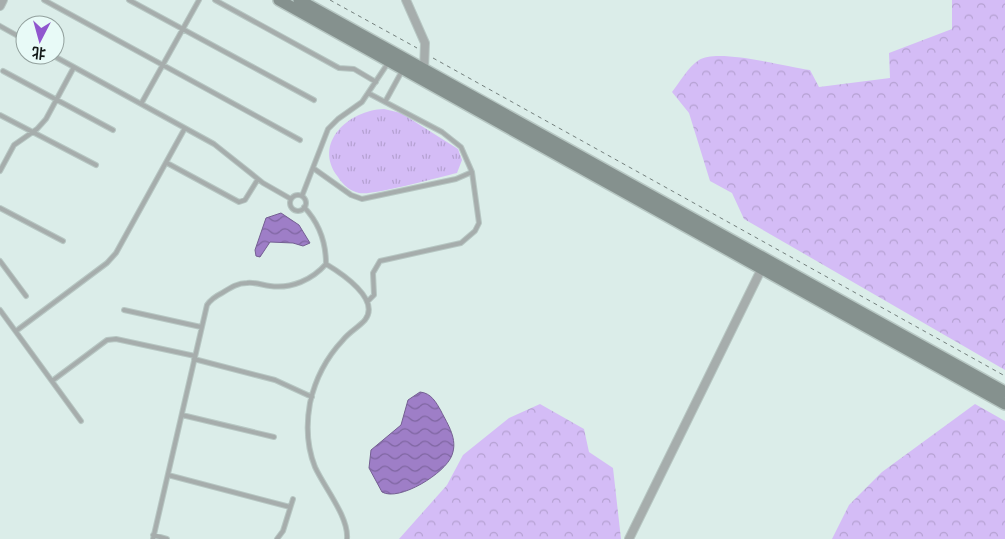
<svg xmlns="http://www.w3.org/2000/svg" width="1005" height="539" font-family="'Roboto Condensed','Noto Sans SC',sans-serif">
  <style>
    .grass { fill: url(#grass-tufts) }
    .forest { fill: url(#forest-crowns) }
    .water { fill: url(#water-waves); stroke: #745f92 }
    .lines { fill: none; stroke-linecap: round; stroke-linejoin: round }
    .lane-casing { stroke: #b7c7c3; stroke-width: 6 }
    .street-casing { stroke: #b7c7c3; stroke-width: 10 }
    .secondary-casing { stroke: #b7c7c3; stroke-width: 14 }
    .path { stroke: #74807d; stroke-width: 1; stroke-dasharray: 4 4; stroke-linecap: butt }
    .lane { stroke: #a6adac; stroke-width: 4 }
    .street { stroke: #a6adac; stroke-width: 8 }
    .secondary { stroke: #85918e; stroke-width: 11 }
  </style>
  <defs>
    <pattern id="grass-tufts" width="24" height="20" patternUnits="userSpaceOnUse" patternTransform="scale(1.25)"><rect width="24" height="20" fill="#d4bcf6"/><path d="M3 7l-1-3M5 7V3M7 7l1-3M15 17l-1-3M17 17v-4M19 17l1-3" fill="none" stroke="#b5a1d2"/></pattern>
    <pattern id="forest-crowns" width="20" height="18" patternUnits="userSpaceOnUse" patternTransform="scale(1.25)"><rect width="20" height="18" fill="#d4bcf6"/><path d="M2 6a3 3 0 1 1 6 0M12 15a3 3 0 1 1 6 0" fill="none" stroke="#b5a1d2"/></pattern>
    <pattern id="water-waves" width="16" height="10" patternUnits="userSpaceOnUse" patternTransform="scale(1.25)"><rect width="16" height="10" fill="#9e7ec7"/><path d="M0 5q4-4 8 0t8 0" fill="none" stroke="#7f66a1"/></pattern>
  </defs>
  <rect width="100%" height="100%" fill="#dbede9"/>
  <path class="grass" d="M384,109L401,113L458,149L462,160L457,173C440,177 372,196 359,193C350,191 343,185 338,177C312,143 349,110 384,109Z"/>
  <path class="forest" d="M952,0H1005V370L744,219L732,193L710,181L689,113L672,92C680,82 688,67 699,60C718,48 786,67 810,70L819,87L890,78L889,53L952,29Z
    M540,404L584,429L589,452L613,468L621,539H399L447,485L463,455L509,418Z
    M975,404L1005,421V539H832L849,505L882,472Z"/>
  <path class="water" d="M281,213L299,225L310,243L303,246L293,243L270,242L260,257L256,256L255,250L266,218Z
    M420,392C431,393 436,402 441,411C448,425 458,439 452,455C446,473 399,502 382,492L369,468L371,450L401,425L408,400Z"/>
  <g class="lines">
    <defs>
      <path id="lane" d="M44,0L300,140
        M129,0L314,100
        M215,0L339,68L354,69L376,82
        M0,26L25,40
        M52,55L214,144L263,183L291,199
        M3,71L113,130
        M385,102L402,71
        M141,104L199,0
        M0,115L96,165
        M167,163L239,202L245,200L258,179
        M313,168L351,195L362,199L456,179L472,172
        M0,171L14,145L37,129L46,119L74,67
        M290 203a8 8 0 1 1 16 0a8 8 0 1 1-16 0Z
        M302,196L328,129L338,119L362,102L388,63
        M0,208L63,241
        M0,261L26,296
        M326,264C341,273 381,299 365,320C359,327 349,332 343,340C327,357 315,380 310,403C306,425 307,447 315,467C324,487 349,517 347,539
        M368,301L374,295L373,273L380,261L461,243L475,231L479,223L472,172L461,147L442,132L368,93
        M0,310L81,421
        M124,310L201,327
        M16,331L107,263L116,253L185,128
        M194,359L275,380L312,397
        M52,381L107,340L116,339L195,356
        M182,415L274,437
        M168,475L290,507
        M153,535L167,539
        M153,539L207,305C211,299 216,296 222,293C230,288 237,283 247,283C255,282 262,285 270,286C291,289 312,280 326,264C326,242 320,224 304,207
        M277,539L283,531L293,499"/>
      <path id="street" d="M406,0L425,43L424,69
        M0,6L3,0
        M629,539L762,268"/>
      <path id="secondary" d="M279,0L1005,404
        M299,0L1005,392"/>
    </defs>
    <use href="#lane" class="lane-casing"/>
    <use href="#street" class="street-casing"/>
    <use href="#secondary" class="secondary-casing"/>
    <path class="path" d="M330,0L417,48
      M433,58L1005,376"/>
    <use href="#lane" class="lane"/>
    <use href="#street" class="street"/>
    <use href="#secondary" class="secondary"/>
  </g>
  <g transform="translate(40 40) rotate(186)"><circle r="24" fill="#e8faf7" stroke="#92a09d"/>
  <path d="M0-4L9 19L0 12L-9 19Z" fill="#9056ce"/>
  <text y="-8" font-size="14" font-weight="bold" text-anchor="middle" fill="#121817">北</text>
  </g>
</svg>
